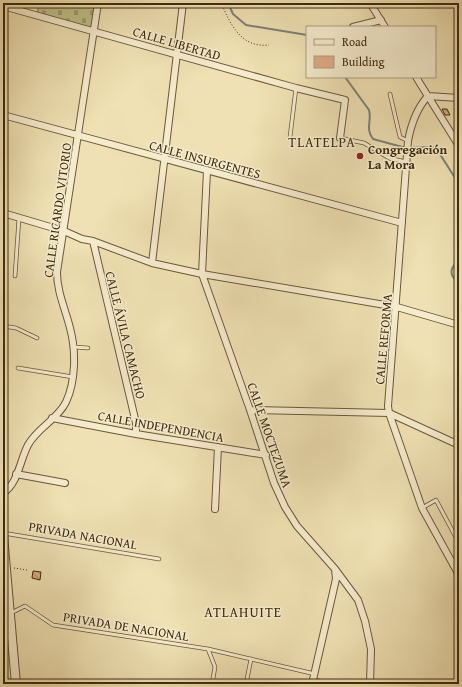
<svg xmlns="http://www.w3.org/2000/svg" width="462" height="687" font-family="'Gentium Book Plus',serif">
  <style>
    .cemetery { fill: url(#cemetery-stones); stroke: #80764c }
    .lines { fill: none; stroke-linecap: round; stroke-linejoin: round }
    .stream { stroke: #7a8176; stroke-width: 2 }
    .building { fill: url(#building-back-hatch); stroke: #3f2c10 }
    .service-casing { stroke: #6b5939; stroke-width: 4.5 }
    .minor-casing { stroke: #6b5939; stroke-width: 8 }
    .tertiary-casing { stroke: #6b5939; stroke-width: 10 }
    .path { stroke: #3f2c10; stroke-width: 1; stroke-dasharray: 1 2; stroke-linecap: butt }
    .service { stroke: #f5ecce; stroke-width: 3 }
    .minor { stroke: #f5ecce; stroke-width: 6 }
    .tertiary { stroke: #f5ecce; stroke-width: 8 }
    .poi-dot { fill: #8f2418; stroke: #f5ecce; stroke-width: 1.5 }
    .labels { text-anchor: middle; stroke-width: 3; stroke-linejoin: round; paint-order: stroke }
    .street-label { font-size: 13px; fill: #3f2c10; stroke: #f5ecce }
    .poi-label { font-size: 13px; font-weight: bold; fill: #3f2c10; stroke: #f5ecce; text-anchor: start }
    .neighbourhood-label { font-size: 14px; letter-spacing: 1px; fill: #3f2c10; stroke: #f5ecce }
  </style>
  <defs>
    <pattern id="cemetery-stones" width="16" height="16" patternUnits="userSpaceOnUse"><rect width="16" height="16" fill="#c0c188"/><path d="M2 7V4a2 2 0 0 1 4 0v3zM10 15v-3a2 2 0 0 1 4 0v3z" fill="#9d9d6e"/></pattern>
    <pattern id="building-back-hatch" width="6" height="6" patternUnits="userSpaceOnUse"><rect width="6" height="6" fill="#e0ab85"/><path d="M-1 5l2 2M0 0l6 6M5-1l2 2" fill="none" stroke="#b78b6b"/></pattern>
  </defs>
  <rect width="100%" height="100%" fill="#efe1b3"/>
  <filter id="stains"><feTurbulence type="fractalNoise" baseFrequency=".005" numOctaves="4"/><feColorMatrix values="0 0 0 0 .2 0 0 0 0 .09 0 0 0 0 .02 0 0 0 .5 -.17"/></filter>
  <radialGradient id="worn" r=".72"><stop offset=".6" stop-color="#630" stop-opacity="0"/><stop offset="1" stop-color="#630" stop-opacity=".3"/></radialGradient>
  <path class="cemetery" d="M39,3H98L95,30L37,15Z"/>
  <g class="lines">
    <path class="stream" d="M228,3L233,14L246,25L307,35
      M345,77L369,110C372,121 365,129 373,139L406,148L429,147L436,148L459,184
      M459,260C450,268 448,275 459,283"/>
  </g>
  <path class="building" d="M442,109H447L450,115H445Z
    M33,571L41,572L40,580L32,578Z"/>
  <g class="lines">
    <defs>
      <path id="service" d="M390,94L400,137L408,141
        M290,137L296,88
        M340,138L364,143L389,158L406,162
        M458,268H459
        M15,276L19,218
        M3,326L16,328L37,338
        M74,347L88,348
        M18,368L73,377
        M422,508L436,500L459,543
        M3,533L159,559
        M11,613L25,606L53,625L208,649L215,667L212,684
        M208,649L315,674
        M246,684L251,659"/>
      <path id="minor" d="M370,3L385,27
        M3,6L296,88L345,100L340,138
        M353,27L381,20
        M416,77L459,146
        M428,96C416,109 411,125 408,141L388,406L389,413L422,508L459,575
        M428,96L459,98
        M3,115L402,223
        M207,171L202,274L250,410L274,483L285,507L297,526L335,569L358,600L365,621L371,649L370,684
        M3,213L64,231L82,239L93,241L152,263L202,274L397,307L459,325
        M93,241L136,423V434
        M152,263L183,3
        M250,410L389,413L459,445
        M52,418L136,434L266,455
        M16,474L65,483
        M3,493C18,484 20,460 28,445C37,428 58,419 66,402C76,381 76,350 70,328C65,308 57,292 57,272L98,3
        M215,509L218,447
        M313,681L323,684
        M312,684L336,579L335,569"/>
      <path id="tertiary" d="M3,535L16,684"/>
    </defs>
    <use href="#service" class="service-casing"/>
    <use href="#minor" class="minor-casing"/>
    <use href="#tertiary" class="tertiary-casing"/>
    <path class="path" d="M221,3C231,25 241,48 269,45
      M14,568L27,570"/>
    <use href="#service" class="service"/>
    <use href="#minor" class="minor"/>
    <use href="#tertiary" class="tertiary"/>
  </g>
  <circle class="poi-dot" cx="360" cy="156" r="4"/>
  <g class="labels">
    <g class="street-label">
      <text transform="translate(177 43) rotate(16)" y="5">CALLE LIBERTAD</text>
      <text transform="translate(205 159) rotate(15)" y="5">CALLE INSURGENTES</text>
      <text transform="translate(57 210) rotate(-82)" y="5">CALLE RICARDO VITORIO</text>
      <text transform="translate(126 335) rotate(76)" y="5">CALLE ÁVILA CAMACHO</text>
      <text transform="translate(383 339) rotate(-85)" y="5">CALLE REFORMA</text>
      <text transform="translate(161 426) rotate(10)" y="5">CALLE INDEPENDENCIA</text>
      <text transform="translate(270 435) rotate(71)" y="5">CALLE MOCTEZUMA</text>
      <text transform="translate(83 535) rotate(10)" y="5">PRIVADA NACIONAL</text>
      <text transform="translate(126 626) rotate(9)" y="5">PRIVADA DE NACIONAL</text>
    </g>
    <g class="poi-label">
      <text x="368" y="154">Congregación<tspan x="368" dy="15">La Mora</tspan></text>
    </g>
    <g class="neighbourhood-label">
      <text x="322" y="147">TLATELPA</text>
      <text x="243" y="617">ATLAHUITE</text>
    </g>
  </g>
  <rect width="462" height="687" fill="none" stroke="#efe1b3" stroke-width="16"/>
  <rect x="4" y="4" width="454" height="679" fill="none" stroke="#3f2c10" stroke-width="2"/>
  <rect x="8" y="8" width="446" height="671" fill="none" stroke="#3f2c10"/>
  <rect x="306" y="26" width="130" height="52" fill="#f5ecce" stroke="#ac9f82"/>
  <rect x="314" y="39" width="20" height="6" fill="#f5ecce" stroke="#ac9f82"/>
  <text x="342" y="46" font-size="12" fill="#3f2c10">Road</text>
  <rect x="314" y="56" width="20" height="12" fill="#e0ab85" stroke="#ac9f82"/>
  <text x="342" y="66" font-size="12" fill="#3f2c10">Building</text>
  <rect width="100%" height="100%" filter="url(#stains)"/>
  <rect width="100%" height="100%" fill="url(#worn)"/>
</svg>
